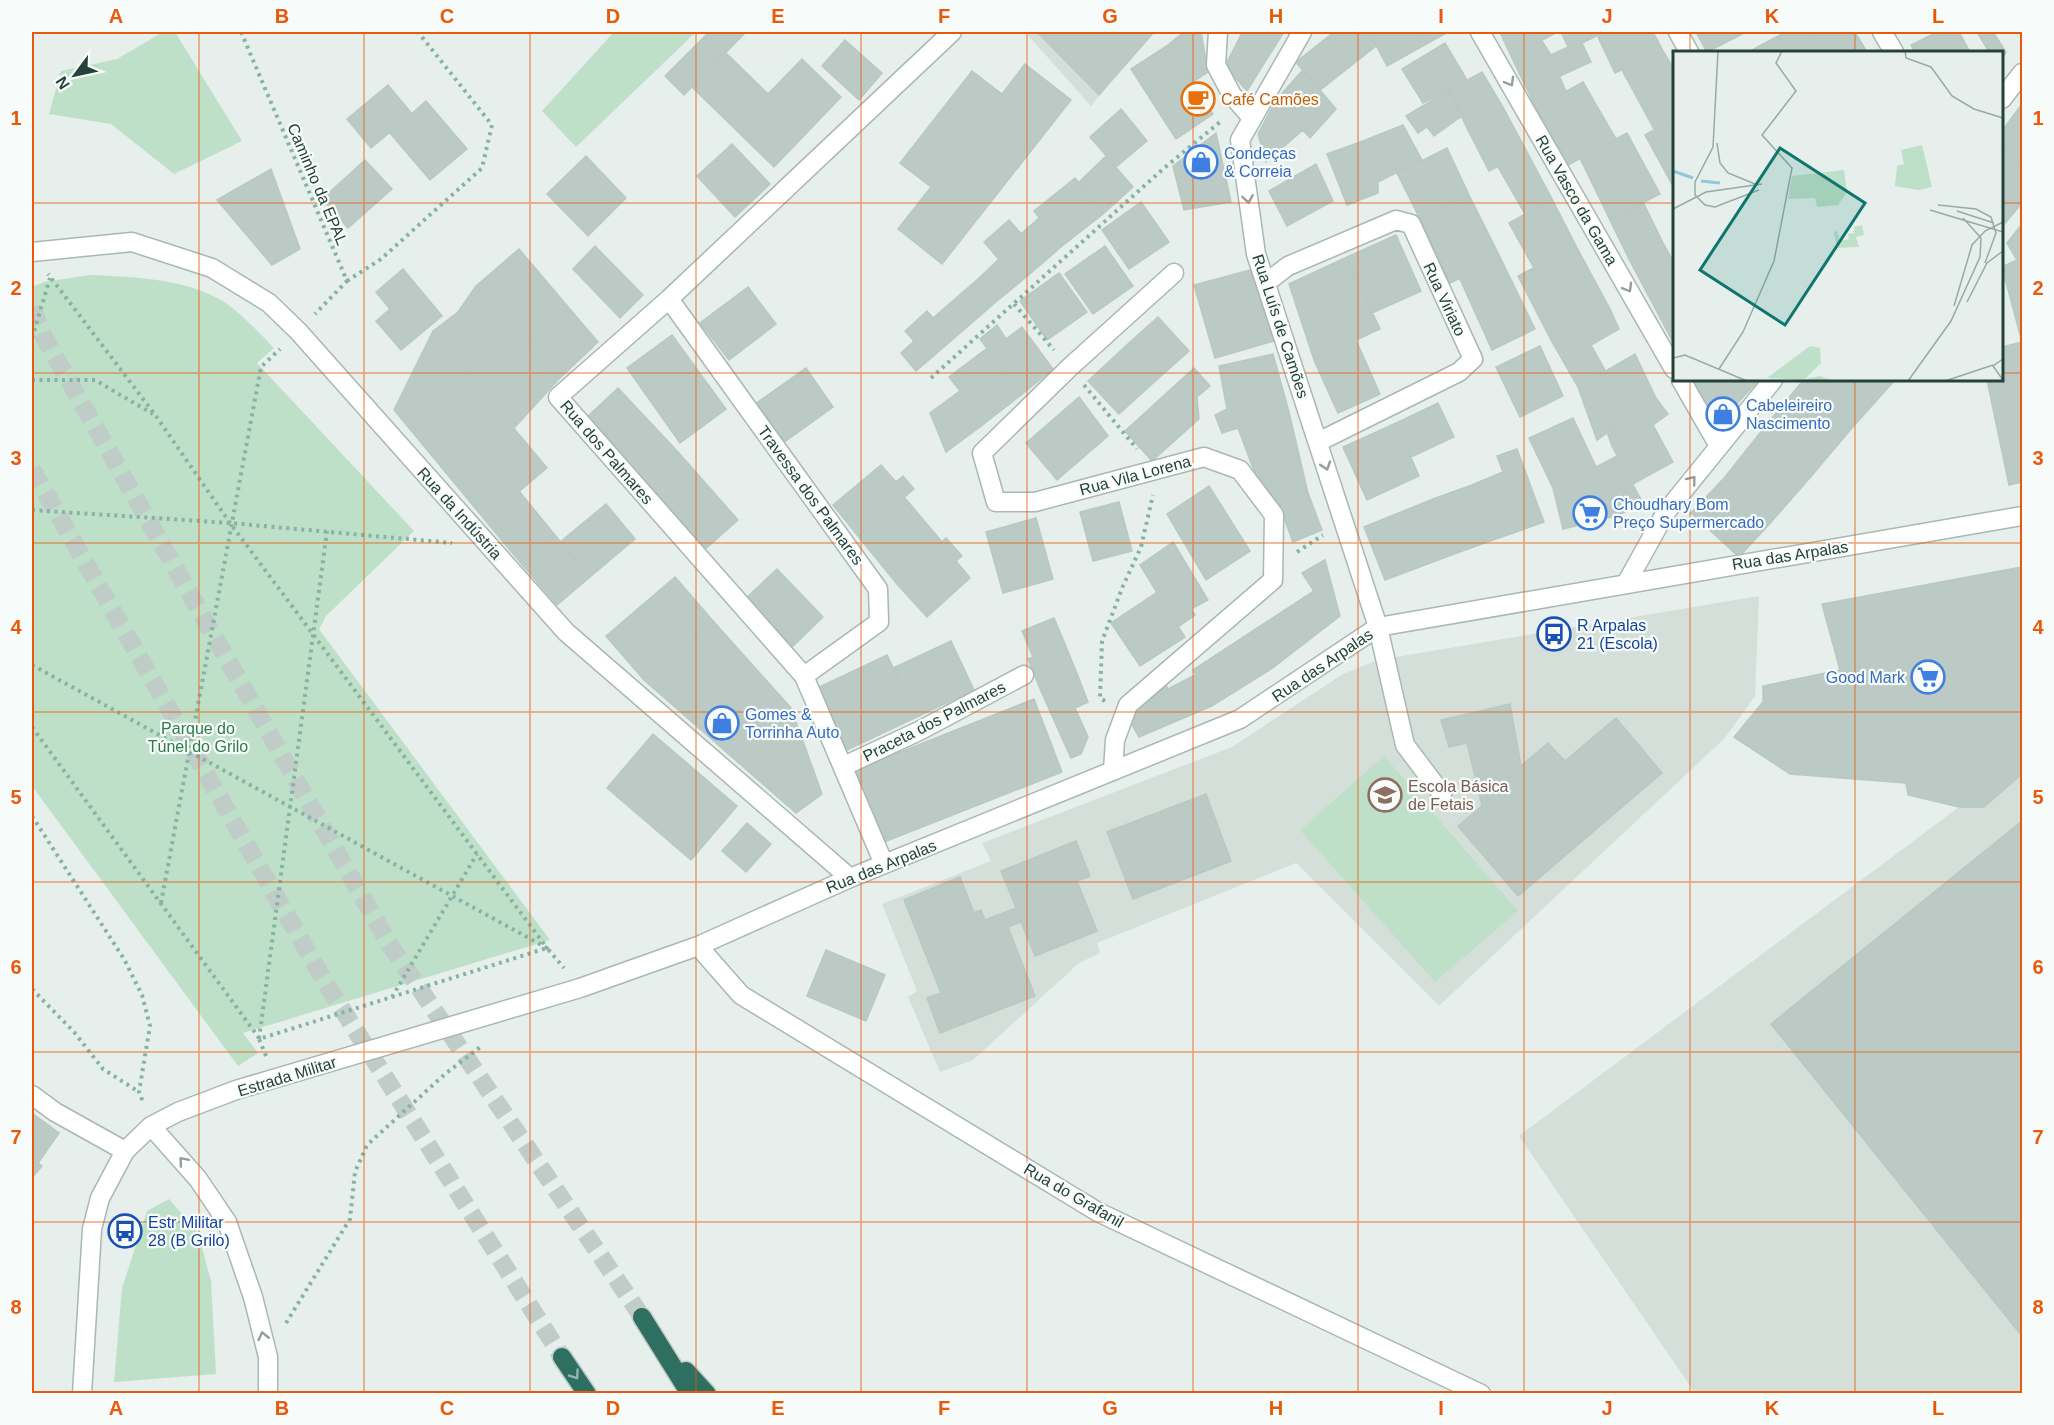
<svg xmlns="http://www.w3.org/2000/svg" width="2054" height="1425" font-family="Arial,sans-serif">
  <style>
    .built { fill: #d4dfda }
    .green { fill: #bfe0c8 }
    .building { fill: #bbcac4; stroke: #b8c9c2; stroke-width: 1.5 }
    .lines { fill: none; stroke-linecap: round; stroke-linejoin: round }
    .highway-tunnel { stroke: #bfccc8; stroke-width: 18; stroke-dasharray: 18 9; stroke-linecap: butt }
    .minor-casing { stroke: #a8b8b2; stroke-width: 21 }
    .highway-casing { stroke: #c2cac8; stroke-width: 21 }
    .path { stroke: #86b3a5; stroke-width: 4; stroke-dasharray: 3 4.5; stroke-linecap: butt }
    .minor { stroke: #fff; stroke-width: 18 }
    .highway { stroke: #2f6f62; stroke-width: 18 }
    .oneway { stroke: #92a09c }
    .oneway2 { stroke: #93b5ae }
    .grid { fill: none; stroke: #e8590c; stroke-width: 1.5; stroke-opacity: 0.55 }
    .labels { text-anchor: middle; stroke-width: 4.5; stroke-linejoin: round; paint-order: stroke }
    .food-label { font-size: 16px; fill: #c56008; stroke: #f7fbf9; text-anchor: start }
    .shop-label { font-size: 16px; fill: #366cbe; stroke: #f7fbf9; text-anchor: start }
    .street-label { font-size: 16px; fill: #24423a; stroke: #f7fbf9 }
    .transit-label { font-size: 16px; fill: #164399; stroke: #f7fbf9; text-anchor: start }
    .park-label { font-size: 16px; fill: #2d7a4b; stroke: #f7fbf9 }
    .education-label { font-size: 16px; fill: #785e54; stroke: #f7fbf9; text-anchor: start }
    .inset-river { fill: none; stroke: #8ec9d4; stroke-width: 3 }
    .inset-road { fill: none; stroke: #98aaa4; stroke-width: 1.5 }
    .view { fill: #0f766e; fill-opacity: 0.15; stroke: #0f766e; stroke-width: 3 }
    .inset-edge { fill: none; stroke: #24423a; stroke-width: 3 }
    .neatline { fill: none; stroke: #e8590c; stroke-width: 2 }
    .grid-label { font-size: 20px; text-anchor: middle; font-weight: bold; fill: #e8590c }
  </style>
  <rect width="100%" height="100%" fill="#e6efeb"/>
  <path class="built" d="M1025,32H1149L1091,106Z
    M1759,596L1755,696L1725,738L1439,1006L1296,863L1097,943L1100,953L1079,963L973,1060L940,1072L908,997L917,991L882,904L991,861L982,843L1232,747L1343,674L1378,660Z
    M2022,774V1393H1695L1519,1136L1959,807H1984Z"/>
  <path class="green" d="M163,32H175L242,141L174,174L111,124L49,114L61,71L117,59Z
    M614,32H696L576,147L542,111Z
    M90,275C135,277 186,278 226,303C243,315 259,333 274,348L257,363L414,531L326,616L319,629L550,940L243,1033L258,1053L238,1066L32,786V287L44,282Z
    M1384,756L1518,911L1435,982L1300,830Z
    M169,1199L198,1233L211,1281L216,1374L114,1382L122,1288L147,1211Z"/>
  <path class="building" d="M709,32H746L684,95L665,76Z
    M1037,32H1154L1099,95Z
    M1184,32H1201L1208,72L1193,82L1168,45Z
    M1242,32H1284L1265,62L1238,41Z
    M1334,32H1369L1376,46L1319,91L1296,62Z
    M1369,32H1415L1423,46L1387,66Z
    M1415,32H1448L1423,46Z
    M1500,32H1553L1554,34L1511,56Z
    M1561,32H1605L1582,43L1591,62L1560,76L1551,55L1568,47Z
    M1605,32H1653L1663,51L1615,73L1597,35Z
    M1696,32H1746L1707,52Z
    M1786,32H1806L1817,52H1766L1761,45Z
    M1806,32H1855L1867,52H1817Z
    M1937,32H1959L1970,52H1915L1911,45Z
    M1977,32H1993L2006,52L2002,60V52H1989Z
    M845,40L882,73L859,100L822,66Z
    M1238,41L1265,62L1247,91L1225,66Z
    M1542,41L1551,55L1566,92L1536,108L1511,56Z
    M1445,43L1467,80L1423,103L1402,69Z
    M1168,45L1213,114L1176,139L1131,69Z
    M1761,45L1766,52H1749Z
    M1663,51L1674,69V118L1654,129L1622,70Z
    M725,52L768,94L802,59L841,97L774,167L692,87Z
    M1025,64L1071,100L942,264L898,229L931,187L900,163L972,71L1002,94Z
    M1303,70L1336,109L1310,138L1276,100Z
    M1482,72L1504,109L1467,128L1449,90Z
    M1583,82L1616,139L1568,165L1536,108Z
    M388,85L412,114L371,148L347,119Z
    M1449,90L1463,115L1434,136L1427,127L1418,133L1406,116Z
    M1276,100L1303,130L1266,162L1258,134Z
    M426,101L467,149L430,180L390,133Z
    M2022,104V163L2002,146V131Z
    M1121,109L1147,141L1116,167L1090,137Z
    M1504,109L1527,152L1489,171L1467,128Z
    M1674,118V188L1645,135Z
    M1403,125L1422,160L1378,182L1363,141Z
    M1216,133L1231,202L1184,210L1173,166Z
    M1627,133L1660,194L1610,220L1580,158Z
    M1363,141L1378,182V193L1347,205L1327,154Z
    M732,144L770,184L735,217L697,176Z
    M2002,146L2022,163V203L2002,227Z
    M1447,148L1469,195L1420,219L1397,173Z
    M1527,152L1552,199L1525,214L1498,167Z
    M586,156L626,198L588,236L547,194Z
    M1106,156L1133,187L1103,214L1079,182Z
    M365,160L392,189L348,228L322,199Z
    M1316,164L1333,201L1287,226L1269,191Z
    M271,169L300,249L272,265L217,200Z
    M1075,178L1103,214L1062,246L1034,211Z
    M1469,195L1501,259L1450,283L1420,219Z
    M1552,199L1576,246L1534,268L1509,223Z
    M1141,202L1169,242L1129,269L1102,230Z
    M1644,204L1662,241L1628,257L1610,220Z
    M1040,217L1062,246L1045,261L1021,234Z
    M1009,220L1045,261L1019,283L984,242Z
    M2022,224V342L2002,267L2017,260L2007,243Z
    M1396,235L1421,291L1372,313L1347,257Z
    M1662,241L1674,263V344L1628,257Z
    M595,246L643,295L620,318L573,269Z
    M1105,246L1133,286L1093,314L1065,274Z
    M1576,246L1610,309L1551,340L1518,276Z
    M519,249L569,308L527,345L476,286Z
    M1347,257L1380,329L1314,360L1289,284Z
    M999,259L1019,283L997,301L978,279Z
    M1501,259L1535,329L1492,350L1460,279Z
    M403,269L442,316L401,350L376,321L390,309L376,292Z
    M1254,269L1274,341L1215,358L1194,285Z
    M1059,273L1087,312L1047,340L1020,301Z
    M978,279L997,301L952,340L933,318Z
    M476,286L558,380L514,428L433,331L458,312Z
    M748,287L776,324L729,360L700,323Z
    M569,308L598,342L558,380L527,345Z
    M1610,309L1619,329L1591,345L1606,372L1578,387L1551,340Z
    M927,311L952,340L916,371L901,353L914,341L905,331Z
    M1158,317L1189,351L1161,376L1130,342Z
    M997,325L1006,339L1022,327L1053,369L1021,395L980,339Z
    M433,331L547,468L485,520L394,410Z
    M672,335L726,409L680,443L627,368Z
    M1356,340L1380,394L1338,413L1314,360Z
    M1130,342L1161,376L1119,414L1088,381Z
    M2022,342V482L2009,485L1987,380H2002V347Z
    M1540,346L1563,396L1520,417L1496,367Z
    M986,349L1021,395L985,423L949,377Z
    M1273,354L1289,412L1222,433L1215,415L1227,409L1219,366Z
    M1635,354L1656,398L1597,440L1578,387Z
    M806,368L833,407L783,443L755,404Z
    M1194,368L1210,386L1197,397L1199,419L1152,461L1125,431Z
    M1693,380H1759L1717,425Z
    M1805,380H1895L1851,429L1800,384Z
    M1800,384L1851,429L1814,473L1763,429Z
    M618,388L678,452L643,484L584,420Z
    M960,391L985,423L946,452L930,413Z
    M1079,397L1108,436L1057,480L1026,443Z
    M1656,398L1668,414L1653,425L1612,446L1607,432Z
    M1438,403L1454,437L1411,457L1396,423Z
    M1289,412L1308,493L1274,506L1260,487L1238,428Z
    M1573,418L1596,467L1553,488L1529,438Z
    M1396,423L1419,476L1367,500L1343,447Z
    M1653,425L1673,462L1633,484L1612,446Z
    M1763,429L1814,473L1773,520L1725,477Z
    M1517,449L1544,522L1493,540L1472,485L1503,472L1497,456Z
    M678,452L738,520L702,552L643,484Z
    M1617,456L1643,503L1619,515L1596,467Z
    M881,465L896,482L903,476L914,489L858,536L833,505Z
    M1596,467L1619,515L1563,529L1553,488Z
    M1725,477L1773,520L1739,557L1691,513Z
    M1472,485L1493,540L1454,554L1433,499Z
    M1209,486L1250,551L1206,580L1167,514Z
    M519,491L554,534L520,562L485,520Z
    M1308,493L1322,530L1293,542L1279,504Z
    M904,497L942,542L896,583L858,536Z
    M1433,499L1454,554L1385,580L1364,527Z
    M1119,502L1132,551L1093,561L1080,512Z
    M606,504L635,539L590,577L560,542Z
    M1036,518L1053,579L1003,593L986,532Z
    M554,534L590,577L557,605L520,562Z
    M946,538L962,556L956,561L970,578L927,617L896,583Z
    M1173,542L1208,600L1191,609L1195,615L1178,627L1140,565Z
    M1325,560L1340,616L1274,667L1251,632L1314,591L1302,573Z
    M2022,567V774L1984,807H1959L1908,795L1906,783L1790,774L1734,737L1763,702V686L1840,670L1822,604Z
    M777,569L823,617L790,649L743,601Z
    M675,577L714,622L644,680L606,636Z
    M1156,593L1185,637L1140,666L1111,623Z
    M1054,618L1065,644L1033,657L1022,631Z
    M714,622L791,708L822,794L796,813L644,680Z
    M1251,632L1274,667L1212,706L1193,670Z
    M951,641L974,690L917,717L893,668Z
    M1065,644L1078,676L1041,691L1028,659Z
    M887,655L917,717L847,750L817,688Z
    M1195,675L1212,706L1139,737L1130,721L1140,704L1165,683L1168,689Z
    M1078,676L1088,702L1053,718L1041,691Z
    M1034,699L1062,772L879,844L850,772Z
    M1510,704L1521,766L1548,743L1565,761L1616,718L1662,773L1518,896L1458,826L1482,806L1467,743L1449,747L1441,720Z
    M1075,708L1088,737L1081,754L1071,758L1053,718Z
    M653,734L737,806L691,860L607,788Z
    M1206,794L1231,861L1133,899L1107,832Z
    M2022,821V1336L1771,1024Z
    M747,823L771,844L746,872L722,851Z
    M1076,841L1090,876L1077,881L1097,931L1035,956L1021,922L1008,927L1035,996L940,1033L927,998L941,993L904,900L960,877L974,913L981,910L985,920L1016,908L1001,871Z
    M826,950L885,975L866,1021L807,996Z
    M32,1113L59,1133L38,1163L42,1166L32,1178Z"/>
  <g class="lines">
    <path class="highway-tunnel" d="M32,308L44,337L388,942L642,1317
      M32,469L325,982L562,1357"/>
    <defs>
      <path id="minor" d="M1218,32L1216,65L1232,95L1252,118
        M1302,32L1240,140L1256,254L1378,627L1405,745L1442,794
        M1480,32L1674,369
        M1678,32L1689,52
        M1882,32L1894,52
        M2002,99L2022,73
        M32,252L132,242L212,268L269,303L298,331L566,632L850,878
        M1266,283L1288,266L1396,220L1411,224L1473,359L1459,372L1318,442
        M669,299L878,589L879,622L804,676
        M1681,380L1719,446
        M1627,582L1666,512L1773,380
        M844,766L919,731L1024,675
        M1113,771L1115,740L1128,705L1273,580L1274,515L1240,470L1204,457L1035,502H996L982,453L1070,367L1174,273
        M884,864L804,676L558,397L669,299L952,32
        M698,946L741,995L1098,1212L1481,1394
        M32,1095L55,1112L125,1151
        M151,1126L198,1179L227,1222L253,1297L268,1357V1394
        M82,1394L92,1229L100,1198L125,1151L151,1126L178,1112L236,1090L580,988L698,946L850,878L1240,719L1378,627L2022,516"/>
      <path id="highway" d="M642,1317L690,1394
        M562,1357L587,1394
        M686,1371L707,1394"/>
    </defs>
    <use href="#minor" class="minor-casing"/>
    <use href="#highway" class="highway-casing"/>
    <path class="path" d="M241,32L347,281L315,314
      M347,281L381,259L482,168L492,125L418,32
      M1014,304L1054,350
      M32,338L50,278
      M931,378L1163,169L1220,122
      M32,380H95L153,414
      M1084,385L1137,449
      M32,510L230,523L452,543
      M1297,552L1323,535
      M32,665L547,948L230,523L156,416L48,274
      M1105,701L1100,698L1102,641L1123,586L1141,547L1153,495
      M32,727L259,1038
      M32,816L124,959L142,995L150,1026L139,1092L143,1102
      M161,903L261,367L280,349
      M32,989L74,1032L103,1069L139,1092
      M392,997L477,854
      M259,1039L327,531
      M266,1056L259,1039L547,948L564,968
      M286,1323L350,1219L355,1172L367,1145L445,1074L483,1045"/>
    <use href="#minor" class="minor"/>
    <use href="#highway" class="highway"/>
  </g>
  <defs><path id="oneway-chevron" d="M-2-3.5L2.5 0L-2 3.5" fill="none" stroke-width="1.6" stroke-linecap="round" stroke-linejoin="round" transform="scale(1.5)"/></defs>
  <g class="oneway">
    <use href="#oneway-chevron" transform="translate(1510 82) rotate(60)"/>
    <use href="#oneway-chevron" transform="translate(1248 199) rotate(81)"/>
    <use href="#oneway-chevron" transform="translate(1628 288) rotate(60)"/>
    <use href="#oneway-chevron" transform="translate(1326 466) rotate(72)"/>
    <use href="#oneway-chevron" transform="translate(1692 480) rotate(-51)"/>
    <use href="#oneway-chevron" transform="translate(183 1161) rotate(-130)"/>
    <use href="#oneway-chevron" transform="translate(263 1336) rotate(-103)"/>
  </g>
  <use class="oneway2" href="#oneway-chevron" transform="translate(575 1375) rotate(55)"/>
  <path class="grid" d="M199,32V1394M364,32V1394M530,32V1394M696,32V1394M861,32V1394M1027,32V1394M1193,32V1394M1358,32V1394M1524,32V1394M1690,32V52M1855,32V52M32,203H1674M2002,203H2022M32,373H1674M2002,373H2022M1690,380V1394M1855,380V1394M32,543H2022M32,712H2022M32,882H2022M32,1052H2022M32,1222H2022"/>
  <defs>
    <symbol id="cafe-ring" viewBox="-11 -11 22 22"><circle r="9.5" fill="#f7fbf9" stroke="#e8710a" stroke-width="1.5"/><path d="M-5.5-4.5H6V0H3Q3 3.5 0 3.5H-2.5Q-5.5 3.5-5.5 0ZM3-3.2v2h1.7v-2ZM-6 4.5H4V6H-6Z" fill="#e8710a"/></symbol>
    <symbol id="shop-ring" viewBox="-11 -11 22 22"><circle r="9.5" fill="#f7fbf9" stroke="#3f7fe0" stroke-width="1.5"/><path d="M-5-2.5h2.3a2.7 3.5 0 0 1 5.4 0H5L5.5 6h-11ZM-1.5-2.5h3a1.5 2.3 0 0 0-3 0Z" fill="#3f7fe0"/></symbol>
    <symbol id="supermarket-ring" viewBox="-11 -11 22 22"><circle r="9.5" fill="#f7fbf9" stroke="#3f7fe0" stroke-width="1.5"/><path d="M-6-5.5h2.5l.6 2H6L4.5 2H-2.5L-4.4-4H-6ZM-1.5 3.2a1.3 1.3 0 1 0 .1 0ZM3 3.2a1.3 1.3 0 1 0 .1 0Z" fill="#3f7fe0"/></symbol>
    <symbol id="bus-ring" viewBox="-11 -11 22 22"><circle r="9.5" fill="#f7fbf9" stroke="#1a4fb4" stroke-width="1.5"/><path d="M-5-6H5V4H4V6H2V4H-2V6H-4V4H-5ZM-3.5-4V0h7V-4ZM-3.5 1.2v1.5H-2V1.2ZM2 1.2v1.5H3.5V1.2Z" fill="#1a4fb4"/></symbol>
    <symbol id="school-ring" viewBox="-11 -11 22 22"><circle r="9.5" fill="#f7fbf9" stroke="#8d6e63" stroke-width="1.5"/><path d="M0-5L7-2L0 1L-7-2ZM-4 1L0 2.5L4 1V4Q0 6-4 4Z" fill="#8d6e63"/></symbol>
  </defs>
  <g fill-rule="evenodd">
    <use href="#cafe-ring" x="1179" y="80" width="38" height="38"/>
    <use href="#shop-ring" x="1182" y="143" width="38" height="38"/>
    <use href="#shop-ring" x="1704" y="395" width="38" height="38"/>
    <use href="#supermarket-ring" x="1571" y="494" width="38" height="38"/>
    <use href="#bus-ring" x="1535" y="615" width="38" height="38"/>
    <use href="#supermarket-ring" x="1909" y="658" width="38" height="38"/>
    <use href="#shop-ring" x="703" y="704" width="38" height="38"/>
    <use href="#school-ring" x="1366" y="776" width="38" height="38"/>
    <use href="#bus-ring" x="106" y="1212" width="38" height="38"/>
  </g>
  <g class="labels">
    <g class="food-label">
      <text x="1221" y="105">Café Camões</text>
    </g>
    <g class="shop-label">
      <text x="1224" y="159">Condeças<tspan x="1224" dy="18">&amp; Correia</tspan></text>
      <text x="1746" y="411">Cabeleireiro<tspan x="1746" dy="18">Nascimento</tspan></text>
      <text x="1613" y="510">Choudhary Bom<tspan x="1613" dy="18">Preço Supermercado</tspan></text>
      <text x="1905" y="683" text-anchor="end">Good Mark</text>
      <text x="745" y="720">Gomes &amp;<tspan x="745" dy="18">Torrinha Auto</tspan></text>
    </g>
    <g class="street-label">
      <text transform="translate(318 184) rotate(67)" y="6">Caminho da EPAL</text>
      <text transform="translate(1577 200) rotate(60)" y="6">Rua Vasco da Gama</text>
      <text transform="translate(1445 299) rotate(65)" y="6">Rua Viriato</text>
      <text transform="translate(1281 326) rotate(72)" y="6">Rua Luís de Camões</text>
      <text transform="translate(607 452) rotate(49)" y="6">Rua dos Palmares</text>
      <text transform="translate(1135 475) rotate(-15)" y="6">Rua Vila Lorena</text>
      <text transform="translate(811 495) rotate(54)" y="6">Travessa dos Palmares</text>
      <text transform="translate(460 513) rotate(48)" y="6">Rua da Indústria</text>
      <text transform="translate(1790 555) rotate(-9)" y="6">Rua das Arpalas</text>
      <text transform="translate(1322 665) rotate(-34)" y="6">Rua das Arpalas</text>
      <text transform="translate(934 721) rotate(-27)" y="6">Praceta dos Palmares</text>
      <text transform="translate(881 866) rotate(-22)" y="6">Rua das Arpalas</text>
      <text transform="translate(287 1076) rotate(-17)" y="6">Estrada Militar</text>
      <text transform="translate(1074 1195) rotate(30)" y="6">Rua do Grafanil</text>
    </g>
    <g class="transit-label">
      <text x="1577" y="631">R Arpalas<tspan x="1577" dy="18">21 (Escola)</tspan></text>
      <text x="148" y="1228">Estr Militar<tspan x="148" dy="18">28 (B Grilo)</tspan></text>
    </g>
    <g class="park-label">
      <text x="198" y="734">Parque do<tspan x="198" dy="18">Túnel do Grilo</tspan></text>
    </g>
    <g class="education-label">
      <text x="1408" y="792">Escola Básica<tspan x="1408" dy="18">de Fetais</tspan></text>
    </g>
  </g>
  <g transform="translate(1673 51)">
    <rect width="330" height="330" fill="#e6efeb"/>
    <path d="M249,94L259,136L245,139L222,135L224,115L231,113L228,99ZM171,119L174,141L165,154L144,156L142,147L115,148L119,125ZM189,174L191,184L183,186L186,196L164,197L161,181L164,180L167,190L176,188L175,183L182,182L181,176ZM137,295L147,297L148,312L132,328L147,325L161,330L94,327Z" fill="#bfe0c8"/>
    <path class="inset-river" d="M0,120L20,127M28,130L47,132"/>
    <path class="inset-road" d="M45,0L40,96L22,131V144L32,154L42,156L86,139M232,0L233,7L258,16L279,45L301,58L330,67M44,92L47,112L55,122L82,133M265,154L303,158L318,166L323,182L312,212M0,158L33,141L89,133M257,159L330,181M284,160L321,172M294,251L314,212L330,200M281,255L299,194L312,180L330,171M0,307L12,304L74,330M330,308L320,315L330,329M46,318L70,281L101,210L119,117L89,84L123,40L103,12L109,0M235,330L278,270L307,206L308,187L290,167M272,330L320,314"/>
    <path class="view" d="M107,97L192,152L112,274L27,219Z"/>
    <rect width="330" height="330" class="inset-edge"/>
  </g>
  <rect width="2054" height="1425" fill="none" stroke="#f7fbf9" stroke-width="66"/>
  <g transform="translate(75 75) rotate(237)" stroke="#f7fbf9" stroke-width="4.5" paint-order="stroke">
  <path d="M0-4.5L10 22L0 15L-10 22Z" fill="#24423a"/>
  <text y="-9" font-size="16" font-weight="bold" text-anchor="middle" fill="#24423a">N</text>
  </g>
  <rect x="33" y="33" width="1988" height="1359" class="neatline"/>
  <g class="grid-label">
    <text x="116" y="23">A</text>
    <text x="282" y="23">B</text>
    <text x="447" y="23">C</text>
    <text x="613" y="23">D</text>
    <text x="778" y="23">E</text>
    <text x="944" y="23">F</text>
    <text x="1110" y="23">G</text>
    <text x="1276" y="23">H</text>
    <text x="1441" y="23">I</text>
    <text x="1607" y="23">J</text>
    <text x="1772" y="23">K</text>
    <text x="1938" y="23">L</text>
    <text x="16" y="125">1</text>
    <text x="2038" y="125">1</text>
    <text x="16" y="295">2</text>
    <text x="2038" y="295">2</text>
    <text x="16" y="465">3</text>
    <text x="2038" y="465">3</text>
    <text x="16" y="634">4</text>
    <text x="2038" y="634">4</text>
    <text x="16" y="804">5</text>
    <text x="2038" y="804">5</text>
    <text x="16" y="974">6</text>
    <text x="2038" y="974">6</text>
    <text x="16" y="1144">7</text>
    <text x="2038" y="1144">7</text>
    <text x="16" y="1314">8</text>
    <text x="2038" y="1314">8</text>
    <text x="116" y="1415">A</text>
    <text x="282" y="1415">B</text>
    <text x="447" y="1415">C</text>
    <text x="613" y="1415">D</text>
    <text x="778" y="1415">E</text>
    <text x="944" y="1415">F</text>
    <text x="1110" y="1415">G</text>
    <text x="1276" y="1415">H</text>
    <text x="1441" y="1415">I</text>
    <text x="1607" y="1415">J</text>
    <text x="1772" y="1415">K</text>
    <text x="1938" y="1415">L</text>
  </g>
</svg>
